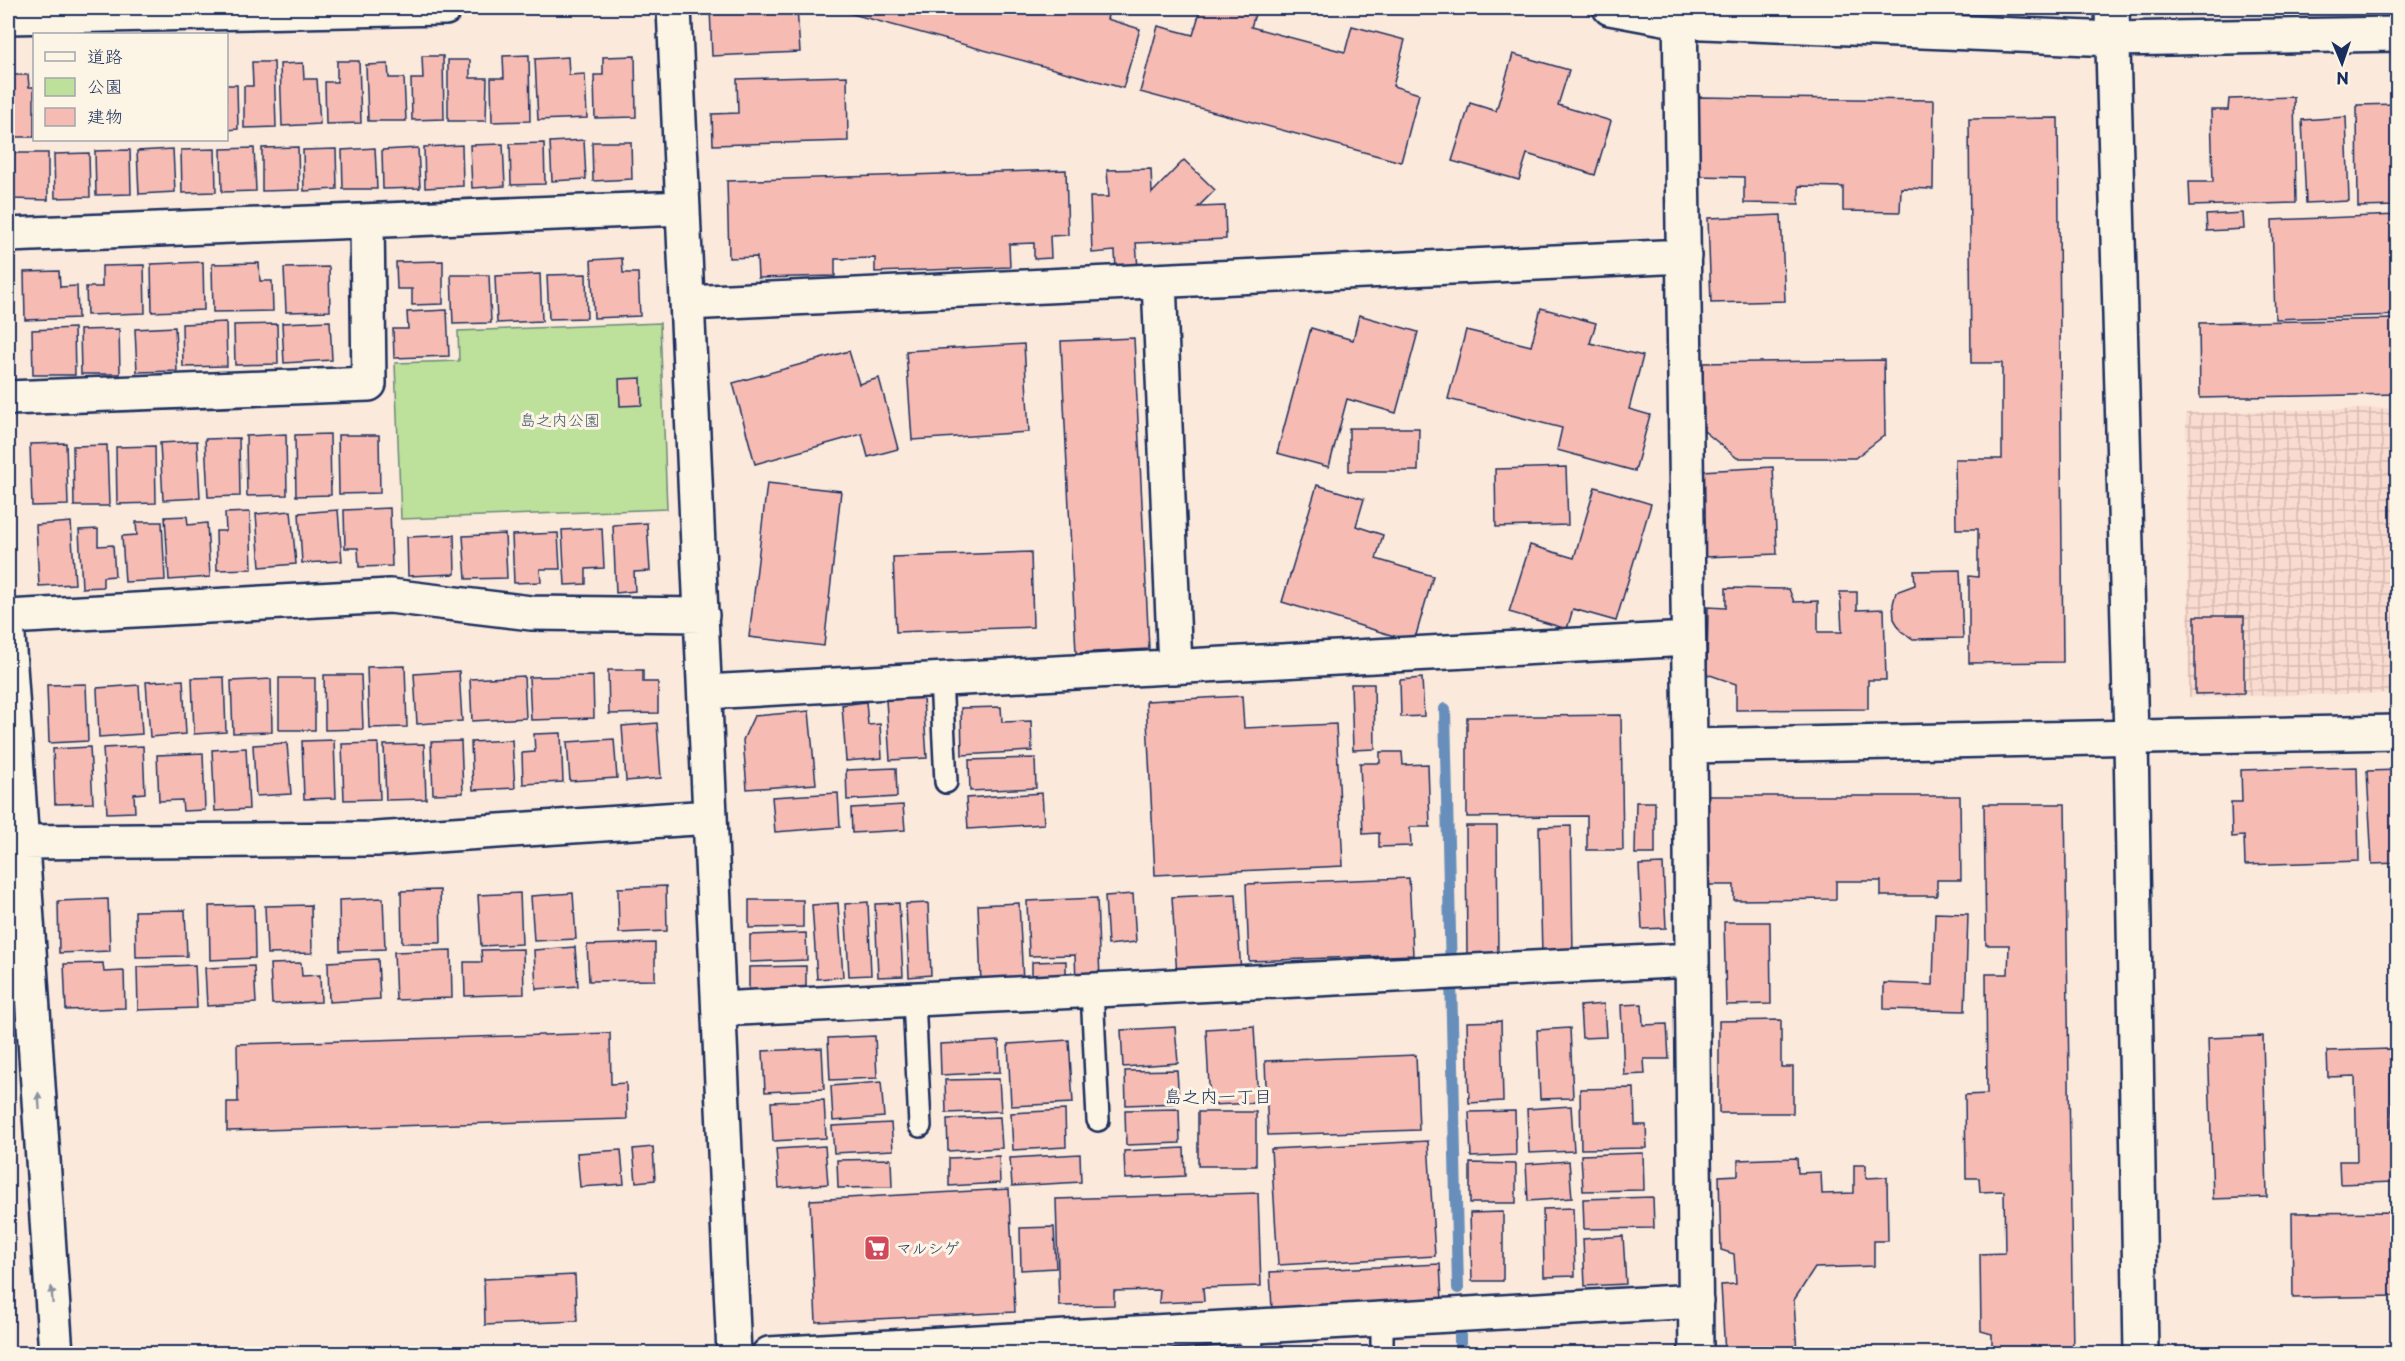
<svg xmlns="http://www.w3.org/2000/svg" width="2405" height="1361" font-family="'Playpen Sans','Klee One',sans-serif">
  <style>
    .industrial { fill: url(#industrial-grid) }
    .green { fill: #bde09a; stroke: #6c887c; stroke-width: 1.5 }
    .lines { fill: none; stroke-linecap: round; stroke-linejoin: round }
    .stream { stroke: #688fbb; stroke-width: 12 }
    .building { fill: #f6bbb3; stroke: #1b2f5e; stroke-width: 1.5 }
    .lane-casing { stroke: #1b2f5e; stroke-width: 26 }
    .street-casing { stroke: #1b2f5e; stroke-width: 38 }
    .secondary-casing { stroke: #1b2f5e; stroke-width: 38 }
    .lane { stroke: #fcf5e5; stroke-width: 21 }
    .street { stroke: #fcf5e5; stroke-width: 33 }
    .secondary { stroke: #fcf5e5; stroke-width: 33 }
    .oneway { fill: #8c92a2 }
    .labels { text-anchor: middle; stroke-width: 6; stroke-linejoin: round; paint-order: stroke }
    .park-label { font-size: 16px; fill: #445b6d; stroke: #fcf5e5 }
    .poi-label { font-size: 16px; fill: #1b2f5e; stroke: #fcf5e5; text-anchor: start }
    .neighbourhood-label { font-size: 18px; fill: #1b2f5e; stroke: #fcf5e5 }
  </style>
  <defs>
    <pattern id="industrial-grid" width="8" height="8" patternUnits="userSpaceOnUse" patternTransform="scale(1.5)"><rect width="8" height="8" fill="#fadbcf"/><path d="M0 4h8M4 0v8" fill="none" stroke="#d6bcb4"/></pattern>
  </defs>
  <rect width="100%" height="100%" fill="#fbe9db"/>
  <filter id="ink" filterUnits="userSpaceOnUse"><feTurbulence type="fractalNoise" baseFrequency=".0167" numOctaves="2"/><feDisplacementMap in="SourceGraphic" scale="12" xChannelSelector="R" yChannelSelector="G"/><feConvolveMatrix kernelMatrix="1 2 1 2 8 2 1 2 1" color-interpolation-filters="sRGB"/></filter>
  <g filter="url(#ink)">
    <path class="industrial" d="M2397,408V693L2189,697L2186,413Z"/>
    <path class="green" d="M660,323L667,509L401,519L395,363L459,361L458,331Z
      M8,1228L15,1283L8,1298Z"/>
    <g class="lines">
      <path class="stream" d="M1445,709L1458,1288
        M1460,1331V1354"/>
    </g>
    <path class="building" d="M710,8H797L800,52L712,56Z
      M846,8H1110L1107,19L1140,29L1123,88L845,12Z
      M1201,8H1257L1251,27L1345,52L1352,26L1405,40L1393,86L1419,94L1401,162L1140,92L1158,26L1193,35Z
      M1513,54L1569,70L1558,105L1611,121L1595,175L1527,154L1519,180L1452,161L1470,103L1496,111Z
      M529,55L530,121L492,122L491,78H504L503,56Z
      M422,56H443L444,119L412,120L411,79H423Z
      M635,56L636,117L595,118L594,75H603V57Z
      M568,57L569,75L585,74L587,118L538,120L535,59Z
      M448,60H470V78H487L486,121H448Z
      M337,61H359L361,123L326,124L325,82H337Z
      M252,62H274L276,127L244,128V86H253Z
      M303,63L304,79H317L320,124L282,126L280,64Z
      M388,64L389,78H404L406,121H368L366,65Z
      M8,75H28L29,87H34V137H9Z
      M847,76L848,141L713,145L712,114L738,113L737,79Z
      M226,85H237L238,129L226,130Z
      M1698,97L1934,100L1933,189L1901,188L1900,212L1843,211V187L1799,186V204L1744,203V177L1697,176Z
      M2294,97L2296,203L2190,206L2189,182H2213L2211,110H2228L2229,99Z
      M2398,104V206L2358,207L2357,105Z
      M2346,117L2349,201L2306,203L2302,120Z
      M2058,118L2063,662L1969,663V576L1978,577V529H1956L1955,459H2002V363H1971L1969,119Z
      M584,140L586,179L552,181L550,142Z
      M592,142H631L632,179L593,181Z
      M544,143L545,184L511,185L510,144Z
      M503,144L505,186L472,188L470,145Z
      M462,145L463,186L425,188L424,147Z
      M298,147L299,190L262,191V148Z
      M254,148L256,191L222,192L221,149Z
      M375,148L377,189H343L342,150Z
      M418,148L420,188L383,189L382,150Z
      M173,149L175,192L139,194L137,151Z
      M215,149L216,192L182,193L181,150Z
      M336,149L337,189L304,191L303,150Z
      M130,150L131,194L96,195L95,151Z
      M12,153H48V200L12,199Z
      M89,153L90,197L55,198L54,154Z
      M1184,160L1215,190L1198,207L1225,206L1226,239L1136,243L1138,268L1116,269L1115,251L1092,253L1090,197H1109L1107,170L1151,169L1152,193Z
      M1066,170L1068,235L1050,236L1051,258L1034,259V243L1009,244L1010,267L875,272V258L835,259V276L758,278L757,257L729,258L727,181Z
      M2243,213L2244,229L2207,231L2206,215Z
      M1781,215L1785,301L1711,303L1708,218Z
      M2398,215V315L2275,319L2272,220Z
      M622,258L623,273H638L640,316L594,318L591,260Z
      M443,261V304L412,305V289H397L396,262Z
      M203,262L204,310L152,312L151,264Z
      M259,263L260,281H272L273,311L213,312L212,264Z
      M144,265L145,313L87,315L86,287H102V266Z
      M329,267L330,311L286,312L284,268Z
      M59,271L60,287L77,286L78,318L25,320L24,272Z
      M540,274L542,321L497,323L495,276Z
      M586,274L587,318L549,319L547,275Z
      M451,275H489L491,323L453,324Z
      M1541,308L1596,323L1590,343L1643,356L1629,409L1650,415L1635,471L1557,450L1562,428L1448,399L1466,330L1531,346Z
      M447,310L449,356L394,358L393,329H408L407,312Z
      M1359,315L1418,332L1396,413L1347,399L1329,467L1277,453L1311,328L1353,340Z
      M2398,319V394L2200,398L2199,323Z
      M330,321L332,360L284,363L282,323Z
      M226,322L227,366L183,367L182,324Z
      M277,324L278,364L235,365L234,325Z
      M175,327L177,371L137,372L135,329Z
      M74,328L75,375H33L32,330Z
      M119,329L120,374H81L80,330Z
      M1134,338L1149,649L1076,653L1061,341Z
      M1024,344L1029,432L912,440L906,351Z
      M849,351L859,384L879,378L898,449L868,457L862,434L755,464L733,383Z
      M1884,360L1885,435L1855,458H1737L1704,431L1703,363Z
      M641,378L642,405L620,406L619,379Z
      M1349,428H1419L1418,471H1349Z
      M286,434L287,495L247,496L246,436Z
      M330,434L331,495L296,496L295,435Z
      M338,435H379L380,493L339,494Z
      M239,438L240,496L208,497L205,439Z
      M197,441L200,498L163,500L160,443Z
      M66,443L68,505L32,506L30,444Z
      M107,445L109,506H74L73,446Z
      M155,446L156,503L117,504L116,447Z
      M1566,467L1568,525L1496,527L1495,469Z
      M1773,467L1777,554L1705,557L1701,471Z
      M767,483L841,491L824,646L749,637Z
      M1317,485L1364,499L1356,526L1383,535L1376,559L1433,576L1414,642L1282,602Z
      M1595,487L1651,504L1616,621L1573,609L1567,629L1509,612L1530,545L1574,558Z
      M390,508L392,566L359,567L358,548H345L344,510Z
      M338,510L342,561L302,563L299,513Z
      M291,511L296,564L260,567L256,514Z
      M250,512L252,569L217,570L216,531H226L225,513Z
      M187,516L188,525L207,523L210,577L169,580L165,517Z
      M71,522L75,584L39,586L36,525Z
      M136,522H162L165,580L125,582L122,536L137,535Z
      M647,523L650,571L634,572L635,591L616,593L613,525Z
      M602,528L604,568L586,569V584L565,585L562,530Z
      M98,529V546L113,545L115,576L103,577V587L82,588L79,530Z
      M558,533L560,569H540L541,582L514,583L512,535Z
      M505,534L507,578L466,579L463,536Z
      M454,535L455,574L408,576L407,537Z
      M1031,552L1033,627L896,632L893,557Z
      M1960,570L1963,638L1913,639L1901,631L1894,619L1893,604L1896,592L1915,585L1914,571Z
      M1726,588L1789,589L1794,602L1818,601V632H1842L1840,592H1857V610L1884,609L1886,680H1868V709L1736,710V684L1707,674L1708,607L1726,608Z
      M2195,616H2244V693L2195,694Z
      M405,666L407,727L369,728L367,667Z
      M608,670H643V682H658V713L609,714Z
      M459,671L462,721L417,724L414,674Z
      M324,675H361L363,729L325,730Z
      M524,676L526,718L472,721L470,679Z
      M593,676L594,718L531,720L529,677Z
      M224,677L226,732L194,734L192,678Z
      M279,678H315V730H279Z
      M1422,678L1424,716L1401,717L1400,680Z
      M271,679L272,732L233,733L231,681Z
      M183,680L186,734L150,737L146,682Z
      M86,684L88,741L49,743L47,685Z
      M1351,684H1374L1375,749L1353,750Z
      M139,685L142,734L99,737L97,688Z
      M1242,696L1244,728L1336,724L1343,866L1155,875L1146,701Z
      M923,698L927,758L890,760L886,700Z
      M866,702L868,725L880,724L882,758L846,761L842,705Z
      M1001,707L1002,722L1031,721L1032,751L962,755L961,708Z
      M809,711L816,784L747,789L743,740L754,716Z
      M1621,715L1623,850H1587V816L1467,817V717Z
      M657,723L661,778L626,781L622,726Z
      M561,733L563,782L523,784L522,753L535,752L534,734Z
      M614,739L617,778L570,781L567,742Z
      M334,740L336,798L304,799L302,741Z
      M512,740L515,788L473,790L471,742Z
      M461,741L463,793L433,794L431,742Z
      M287,743L291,794L256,796L253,745Z
      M378,743L380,799L344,800L342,744Z
      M424,744L426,799L386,800L384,745Z
      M143,746L145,793L134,794L135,812L107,813L103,748Z
      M90,747L93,803L55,804L53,749Z
      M246,748L249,809L215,811L212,750Z
      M1380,752H1402L1403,765L1428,764L1430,827H1410L1411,846L1379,847V833L1363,834L1360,763H1380Z
      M203,753L205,810L183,811L182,800L159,801L157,755Z
      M1035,758L1036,788L970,791L969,760Z
      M2357,767L2359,861L2245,865L2244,836L2232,837L2231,802H2242L2241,770Z
      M896,768L897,797L847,800L846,770Z
      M2398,770V863L2372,864L2367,771Z
      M838,793L840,827L775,832L772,797Z
      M1042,793L1044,824L968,829L966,798Z
      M1706,796H1960L1961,880H1937V896H1881V881H1836V899L1734,900V885H1707Z
      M1636,802H1655V854H1635Z
      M1984,804H2065L2073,1354H1992V1334L1981,1331L1980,1254L2005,1253L2004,1191L1980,1192L1979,1178H1966L1965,1095L1987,1094L1986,974H2008L2009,945H1986Z
      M903,805L905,830L852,833L851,808Z
      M1466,826H1497L1498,956H1467Z
      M1571,826L1573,954L1542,955L1539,827Z
      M1663,864L1666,928L1642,929L1639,865Z
      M1409,878L1413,955L1249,961L1246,884Z
      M666,886L667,931L619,933L618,888Z
      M440,890L441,943H402L401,891Z
      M520,893L522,944L481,946L478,895Z
      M573,893L576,939L534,941L531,896Z
      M1133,894L1136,942L1108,945L1105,896Z
      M1236,894L1241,974L1177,977L1172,897Z
      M383,898L385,949L340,951L339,900Z
      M1097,898L1100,980L1076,981L1075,955L1029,956L1027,901Z
      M108,899L110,951L59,953L58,901Z
      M749,900H803V927L749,928Z
      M868,902L871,975L849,976L845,904Z
      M838,903L843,977L817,979L812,905Z
      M899,903L903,976L878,977L875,904Z
      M928,903L931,975L909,977L906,904Z
      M1019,903L1023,982L981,984L978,905Z
      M254,905L255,958L210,960L209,906Z
      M311,905L312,953L267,954L265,906Z
      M185,910L187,956L136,957L135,911Z
      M1935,913L1968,914L1965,1011L1884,1009V983L1933,985Z
      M1724,922H1770L1771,1004L1726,1005Z
      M806,933L807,960L750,962V935Z
      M655,943V980L589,981L587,945Z
      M575,947L578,986L536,989L534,950Z
      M523,949L524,994L465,996L464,962H482L481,950Z
      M451,950L452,998L396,1000L394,952Z
      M378,959L380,999L329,1002L328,962Z
      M1066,961V984L1032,985V962Z
      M103,963L104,972L124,971L125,1008L66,1010L64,964Z
      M301,963L302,976L320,975L321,1002L272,1004L270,964Z
      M195,965L197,1008L138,1010L137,967Z
      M254,966L256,1003L207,1006L205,968Z
      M806,966V992L749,993V967Z
      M1604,1004L1606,1037L1582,1038L1580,1006Z
      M1642,1004L1643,1025L1667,1024L1669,1059H1644L1645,1074L1624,1075L1621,1005Z
      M1781,1020V1067H1793V1113H1719V1021Z
      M1501,1021L1503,1101L1469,1103L1467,1022Z
      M1254,1026L1258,1103L1210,1105L1206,1029Z
      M1175,1027L1178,1063L1123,1067L1121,1030Z
      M1570,1028L1573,1098L1540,1099L1537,1030Z
      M610,1033L611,1084L626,1083L627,1119L227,1131V1102H238L237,1044Z
      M875,1036L877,1078L830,1080L828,1038Z
      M2263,1036L2267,1197L2213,1199L2208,1038Z
      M1069,1040L1073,1103L1011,1106L1008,1044Z
      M999,1041L1000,1072L941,1075L940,1044Z
      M822,1048L824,1089L765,1092L763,1051Z
      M2390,1049L2394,1182L2340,1184L2339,1161H2357L2355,1076L2328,1077L2327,1051Z
      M1416,1055L1419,1130L1268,1135L1265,1061Z
      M1177,1070L1179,1103L1126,1105L1125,1071Z
      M999,1079L1001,1111L946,1113L945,1080Z
      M881,1082L884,1117L833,1121L831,1086Z
      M1634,1088L1635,1125H1646L1647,1148L1581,1149L1580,1089Z
      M824,1100L826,1138L773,1141L771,1102Z
      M1571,1106L1574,1151L1529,1153L1527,1109Z
      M1179,1109L1180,1143L1126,1145L1125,1110Z
      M1065,1110L1066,1147L1013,1150L1011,1113Z
      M1515,1111L1516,1155L1471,1157L1469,1112Z
      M1198,1112H1256V1166H1198Z
      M1000,1117L1002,1148L948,1151L947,1119Z
      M891,1123L893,1150L834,1153L832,1126Z
      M1428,1141L1435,1256L1278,1265L1271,1149Z
      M825,1146L828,1184L779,1188L776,1149Z
      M653,1147L655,1180L636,1182L633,1149Z
      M1184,1148L1185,1176L1125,1179L1124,1151Z
      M621,1150L624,1184L580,1187L577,1153Z
      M1643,1153L1644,1190L1583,1191L1581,1155Z
      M1080,1154L1081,1182L1012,1186L1010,1158Z
      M999,1156L1000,1183L949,1186V1158Z
      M1797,1158L1798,1173L1821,1172L1822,1194L1854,1193V1165H1866V1178L1887,1177L1888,1241H1874V1266L1815,1268L1794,1300L1797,1354H1725L1721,1285L1736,1284L1734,1254L1721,1250L1719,1176L1738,1175V1160Z
      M891,1159L892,1187L838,1188L837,1160Z
      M1569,1161L1572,1198L1528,1201L1526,1164Z
      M1470,1163L1516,1164V1203H1470Z
      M1009,1189L1015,1312L816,1322L810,1200Z
      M1258,1193L1261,1286L1203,1288L1204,1301L1159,1303L1160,1290L1114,1291V1305L1059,1306L1056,1199Z
      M1653,1197L1654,1228L1584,1229L1583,1199Z
      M1573,1208L1575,1276L1544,1277L1543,1209Z
      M1503,1212V1281H1472L1470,1213Z
      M2398,1212V1296L2293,1298L2292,1213Z
      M1054,1227L1056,1268L1021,1270L1020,1228Z
      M1623,1236L1626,1284L1585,1286L1583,1239Z
      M1440,1264L1442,1301L1272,1309L1270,1272Z
      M575,1275L577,1321L485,1325L484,1279Z"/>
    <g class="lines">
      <defs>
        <path id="lane" d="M941,679L946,782
          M1092,990L1098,1120
          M914,999L920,1126
          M1382,1319V1354
          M1251,1326L1252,1354"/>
        <path id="street" d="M674,8L734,1354
          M1680,8L1690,746L1696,1354
          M8,17L445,8
          M8,235L683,208
          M1159,281L1175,667
          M687,303L1684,256
          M8,398L369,384L367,221
          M8,617L390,596L531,613L702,615
          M8,636L56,1354
          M705,692L1688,639
          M1690,746L2398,732
          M21,842L376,839L710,817
          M719,1009L1692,960
          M769,1354L1696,1301"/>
        <path id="secondary" d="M1610,8L1680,21L2113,39L2398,34
          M2112,8L2131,738L2141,1354"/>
      </defs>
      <use href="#lane" class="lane-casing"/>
      <use href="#street" class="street-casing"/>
      <use href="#secondary" class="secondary-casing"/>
      <use href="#lane" class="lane"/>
      <use href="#street" class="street"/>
      <use href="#secondary" class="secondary"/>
    </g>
    <defs><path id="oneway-solid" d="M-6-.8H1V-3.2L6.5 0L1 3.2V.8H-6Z" transform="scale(1.5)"/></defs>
    <g class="oneway">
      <use href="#oneway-solid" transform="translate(39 1101) rotate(-94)"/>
      <use href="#oneway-solid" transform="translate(52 1295) rotate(-94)"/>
    </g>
  </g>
  <defs>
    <symbol id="supermarket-square" viewBox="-11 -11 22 22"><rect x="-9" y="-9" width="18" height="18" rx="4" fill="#d1495b" stroke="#fcf5e5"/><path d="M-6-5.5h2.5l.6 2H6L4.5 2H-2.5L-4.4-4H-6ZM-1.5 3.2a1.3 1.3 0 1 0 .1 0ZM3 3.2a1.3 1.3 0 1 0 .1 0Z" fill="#fff"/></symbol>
  </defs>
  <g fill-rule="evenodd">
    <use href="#supermarket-square" x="862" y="1233" width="30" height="30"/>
  </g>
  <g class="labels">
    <g class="park-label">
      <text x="560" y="426">島之内公園</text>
    </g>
    <g class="poi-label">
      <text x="896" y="1254">マルシゲ</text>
    </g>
    <g class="neighbourhood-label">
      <text x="1218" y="1103">島之内一丁目</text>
    </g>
  </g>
  <rect width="2405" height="1361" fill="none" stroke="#fcf5e5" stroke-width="30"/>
  <rect x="15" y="15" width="2375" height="1331" fill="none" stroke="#1b2f5e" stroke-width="2" filter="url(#ink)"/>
  <rect x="33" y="33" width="195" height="108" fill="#fcf5e5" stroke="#a2a6af" stroke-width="1.5"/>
  <rect x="45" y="52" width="30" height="9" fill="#fcf5e5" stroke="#a2a6af" stroke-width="1.5"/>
  <text x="87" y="63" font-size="18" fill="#1b2f5e">道路</text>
  <rect x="45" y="78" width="30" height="18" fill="#bde09a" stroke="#a2a6af" stroke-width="1.5"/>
  <text x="87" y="93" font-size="18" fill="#1b2f5e">公園</text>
  <rect x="45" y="108" width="30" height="18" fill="#f6bbb3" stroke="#a2a6af" stroke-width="1.5"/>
  <text x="87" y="123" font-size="18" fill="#1b2f5e">建物</text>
  <g transform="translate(2342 63) rotate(178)" stroke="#fcf5e5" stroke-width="4.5" paint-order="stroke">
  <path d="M0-4.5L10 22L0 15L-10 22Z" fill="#1b2f5e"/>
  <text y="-9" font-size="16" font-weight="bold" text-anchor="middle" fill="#1b2f5e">N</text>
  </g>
</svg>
